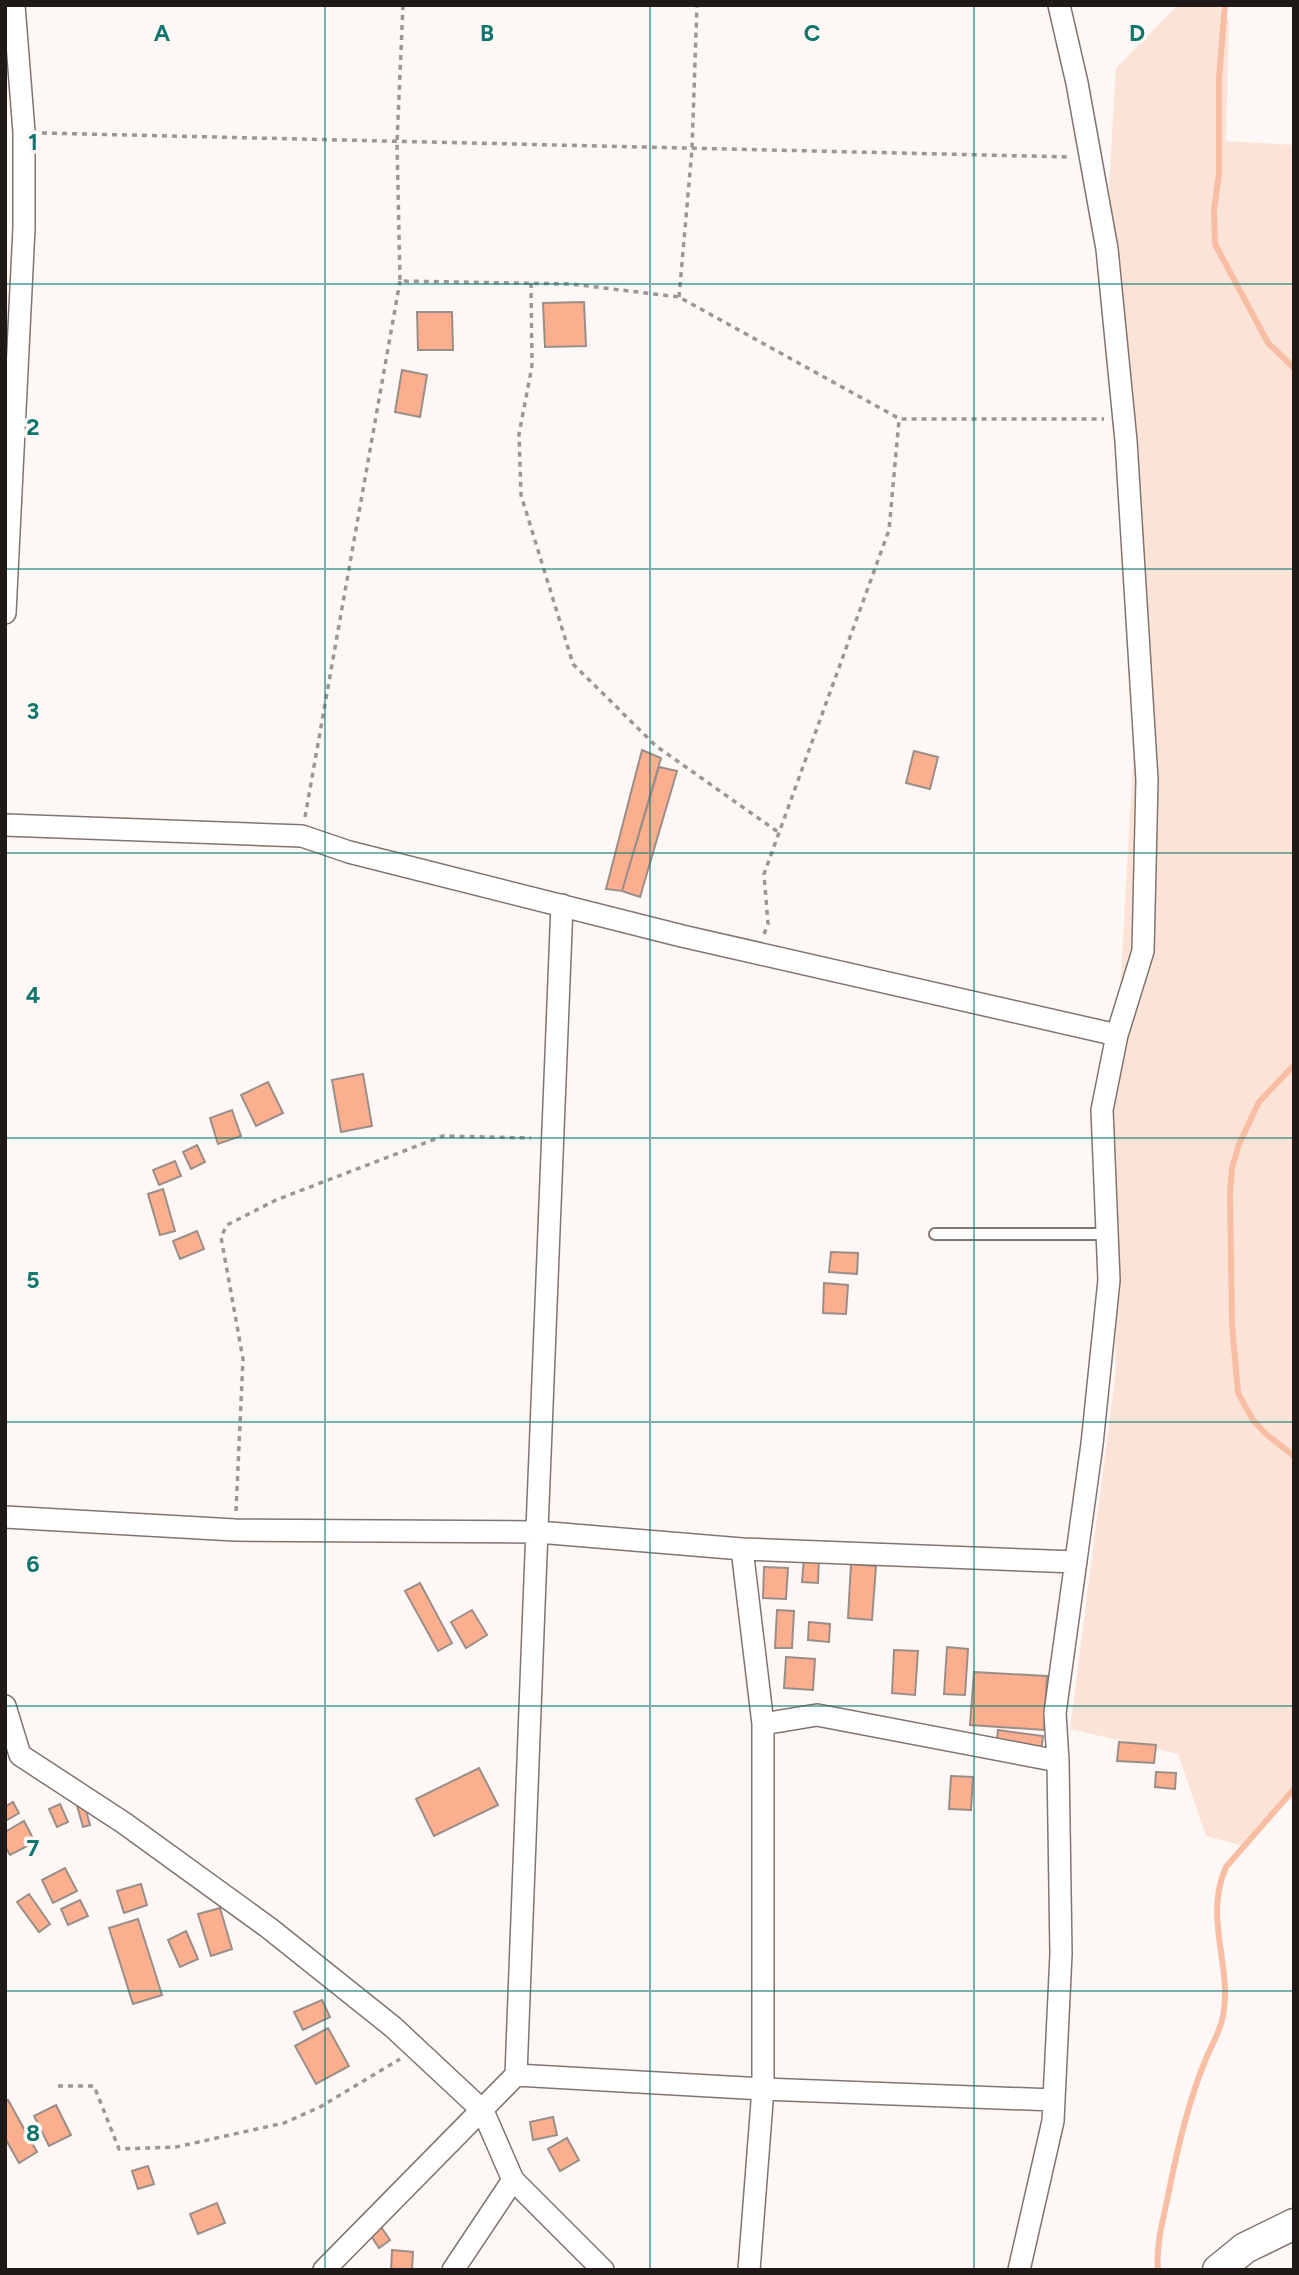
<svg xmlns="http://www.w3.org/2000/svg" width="1299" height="2275" font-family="Figtree,sans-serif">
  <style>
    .green { fill: #fce3d8 }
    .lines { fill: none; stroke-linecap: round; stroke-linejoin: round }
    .stream { stroke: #f8bea4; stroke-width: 6 }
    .building { fill: #fcaf8e; stroke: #9b8e88; stroke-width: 2 }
    .lane-casing { stroke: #81756f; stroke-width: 14 }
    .street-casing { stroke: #81756f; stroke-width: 24 }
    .secondary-casing { stroke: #81756f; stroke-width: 33 }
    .path { stroke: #9c9795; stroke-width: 3.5; stroke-dasharray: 5 5; stroke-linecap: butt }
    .lane { stroke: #fff; stroke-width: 10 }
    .street { stroke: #fff; stroke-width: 21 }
    .secondary { stroke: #fff; stroke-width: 30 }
    .grid { fill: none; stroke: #0f766e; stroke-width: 2; stroke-opacity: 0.55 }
    .grid-label { font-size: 23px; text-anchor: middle; font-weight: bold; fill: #0f766e; stroke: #fdf7f5; stroke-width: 7; stroke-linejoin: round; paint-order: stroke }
  </style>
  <rect width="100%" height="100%" fill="#fdf7f5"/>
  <path class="green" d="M1178,5H1218L1229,21L1226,141L1294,145V1796L1244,1846L1206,1836L1178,1754L1070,1729L1116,1369L1112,1138L1142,597L1106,237L1116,68Z"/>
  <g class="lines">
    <path class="stream" d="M1225,5L1219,78V174L1214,210L1215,244L1268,343L1294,368
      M1294,1065L1259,1102L1239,1144L1232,1168L1230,1192L1232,1324L1238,1393L1253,1420L1266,1434L1294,1456
      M1158,2270C1156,2246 1162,2224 1167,2201C1176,2154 1187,2105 1205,2061C1211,2046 1220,2032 1223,2016C1233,1967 1203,1919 1226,1867L1294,1789"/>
  </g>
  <path class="building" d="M584,302L586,346L545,347L543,303Z
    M417,312H452L453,350H418Z
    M402,370L427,375L420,417L395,412Z
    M642,750L661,758L622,891L606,889Z
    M914,751L938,757L930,789L906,783Z
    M659,767L677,771L640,897L622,891Z
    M363,1074L372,1126L341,1132L332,1080Z
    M268,1082L283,1113L256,1126L241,1095Z
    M232,1110L241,1136L218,1144L210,1118Z
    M197,1145L205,1162L191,1169L183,1152Z
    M175,1161L181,1176L159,1185L153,1170Z
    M163,1189L175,1231L160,1235L148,1194Z
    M197,1231L204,1249L180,1259L173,1241Z
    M831,1252L858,1253L857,1274L829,1272Z
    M824,1283L848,1285L846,1314L823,1313Z
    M804,1558H819L818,1583L802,1582Z
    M851,1564L876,1566L872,1620L848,1618Z
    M764,1567L788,1568L786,1599L763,1598Z
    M420,1583L452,1643L438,1651L405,1591Z
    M472,1610L487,1635L466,1648L451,1622Z
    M777,1610L794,1611L792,1648H775Z
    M809,1622L830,1624L829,1642L808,1640Z
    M947,1647L968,1649L965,1695L944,1694Z
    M894,1650L918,1651L915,1695L892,1693Z
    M786,1657L815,1659L813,1690L784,1688Z
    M974,1672L1047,1676L1044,1730L970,1725Z
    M998,1730L1043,1736L1041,1752L996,1747Z
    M1119,1742L1156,1745L1154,1763L1117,1761Z
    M479,1768L498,1805L434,1836L416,1799Z
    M1156,1772L1176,1773L1175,1789L1155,1787Z
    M951,1776L973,1777L971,1810L949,1809Z
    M83,1800L90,1825L83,1827L76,1802Z
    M13,1802L19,1813L5,1821V1807Z
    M60,1804L68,1822L57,1827L49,1809Z
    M24,1821L35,1842L10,1855L5,1846V1832Z
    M65,1868L77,1891L53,1903L42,1880Z
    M141,1884L147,1905L124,1913L117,1891Z
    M29,1894L50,1924L39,1932L17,1902Z
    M80,1900L88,1916L68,1925L61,1909Z
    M220,1908L232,1949L211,1956L198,1914Z
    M138,1919L162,1995L133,2004L109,1928Z
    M186,1931L198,1959L180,1967L168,1940Z
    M322,2000L330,2017L303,2030L294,2012Z
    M328,2028L349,2066L316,2084L295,2046Z
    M8,2100L37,2152L19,2163L5,2138V2102Z
    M56,2105L71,2135L49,2146L34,2116Z
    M553,2117L557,2135L533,2140L530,2122Z
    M567,2138L579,2160L560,2171L548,2149Z
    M148,2166L154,2184L138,2189L132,2171Z
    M217,2203L225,2223L198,2234L190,2214Z
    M381,2227L390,2240L379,2248L370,2234Z
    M392,2250L413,2252L412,2270H391Z"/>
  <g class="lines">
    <defs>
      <path id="lane" d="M935,1234H1107"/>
      <path id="street" d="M5,613L24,228V132L14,5
        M5,825L302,836L349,852L682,936L1117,1035
        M5,1517L235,1530L538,1532L742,1549L1076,1562
        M742,1549L763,1724
        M5,1706L20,1755L124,1823L269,1928L393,2027L483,2111L513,2180L603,2270
        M516,2075L763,2089L1054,2100
        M324,2270L516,2075C532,1685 544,1295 562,905
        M453,2270L513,2180
        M749,2270L763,2089V1724L817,1715L1058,1761
        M1019,2270L1053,2121L1061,1954L1058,1761L1055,1713L1092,1444L1109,1280L1102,1110L1117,1035L1143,951L1147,780L1126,441L1107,249L1077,83L1059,5"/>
      <path id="secondary" d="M1218,2270L1245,2248L1294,2224"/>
    </defs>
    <use href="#lane" class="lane-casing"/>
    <use href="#street" class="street-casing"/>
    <use href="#secondary" class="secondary-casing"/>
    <path class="path" d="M403,5L397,142L400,281L571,284L679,297L900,419H1104
      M42,133L1070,157
      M531,283L532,366L519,434L521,495L573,664L656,746L778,832
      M679,297L692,149L697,5
      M305,817L400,281
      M764,934L768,924L764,874L889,530L899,420
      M236,1511L243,1359L221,1237L227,1225L276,1200L443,1136L531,1138
      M58,2086H94L119,2149L176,2147L284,2123L320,2107L400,2059"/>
    <use href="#lane" class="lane"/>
    <use href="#street" class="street"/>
    <use href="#secondary" class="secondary"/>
  </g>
  <path class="grid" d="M325,5V2270M650,5V2270M974,5V2270M5,284H1294M5,569H1294M5,853H1294M5,1138H1294M5,1422H1294M5,1706H1294M5,1991H1294"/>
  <g class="grid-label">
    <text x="162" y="41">A</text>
    <text x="487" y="41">B</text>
    <text x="812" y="41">C</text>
    <text x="1137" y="41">D</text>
    <text x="33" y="150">1</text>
    <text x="33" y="435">2</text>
    <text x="33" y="719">3</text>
    <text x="33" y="1003">4</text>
    <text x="33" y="1288">5</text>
    <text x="33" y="1572">6</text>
    <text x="33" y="1856">7</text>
    <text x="33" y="2141">8</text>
  </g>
  <rect width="1299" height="2275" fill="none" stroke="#1f1a18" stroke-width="14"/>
</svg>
